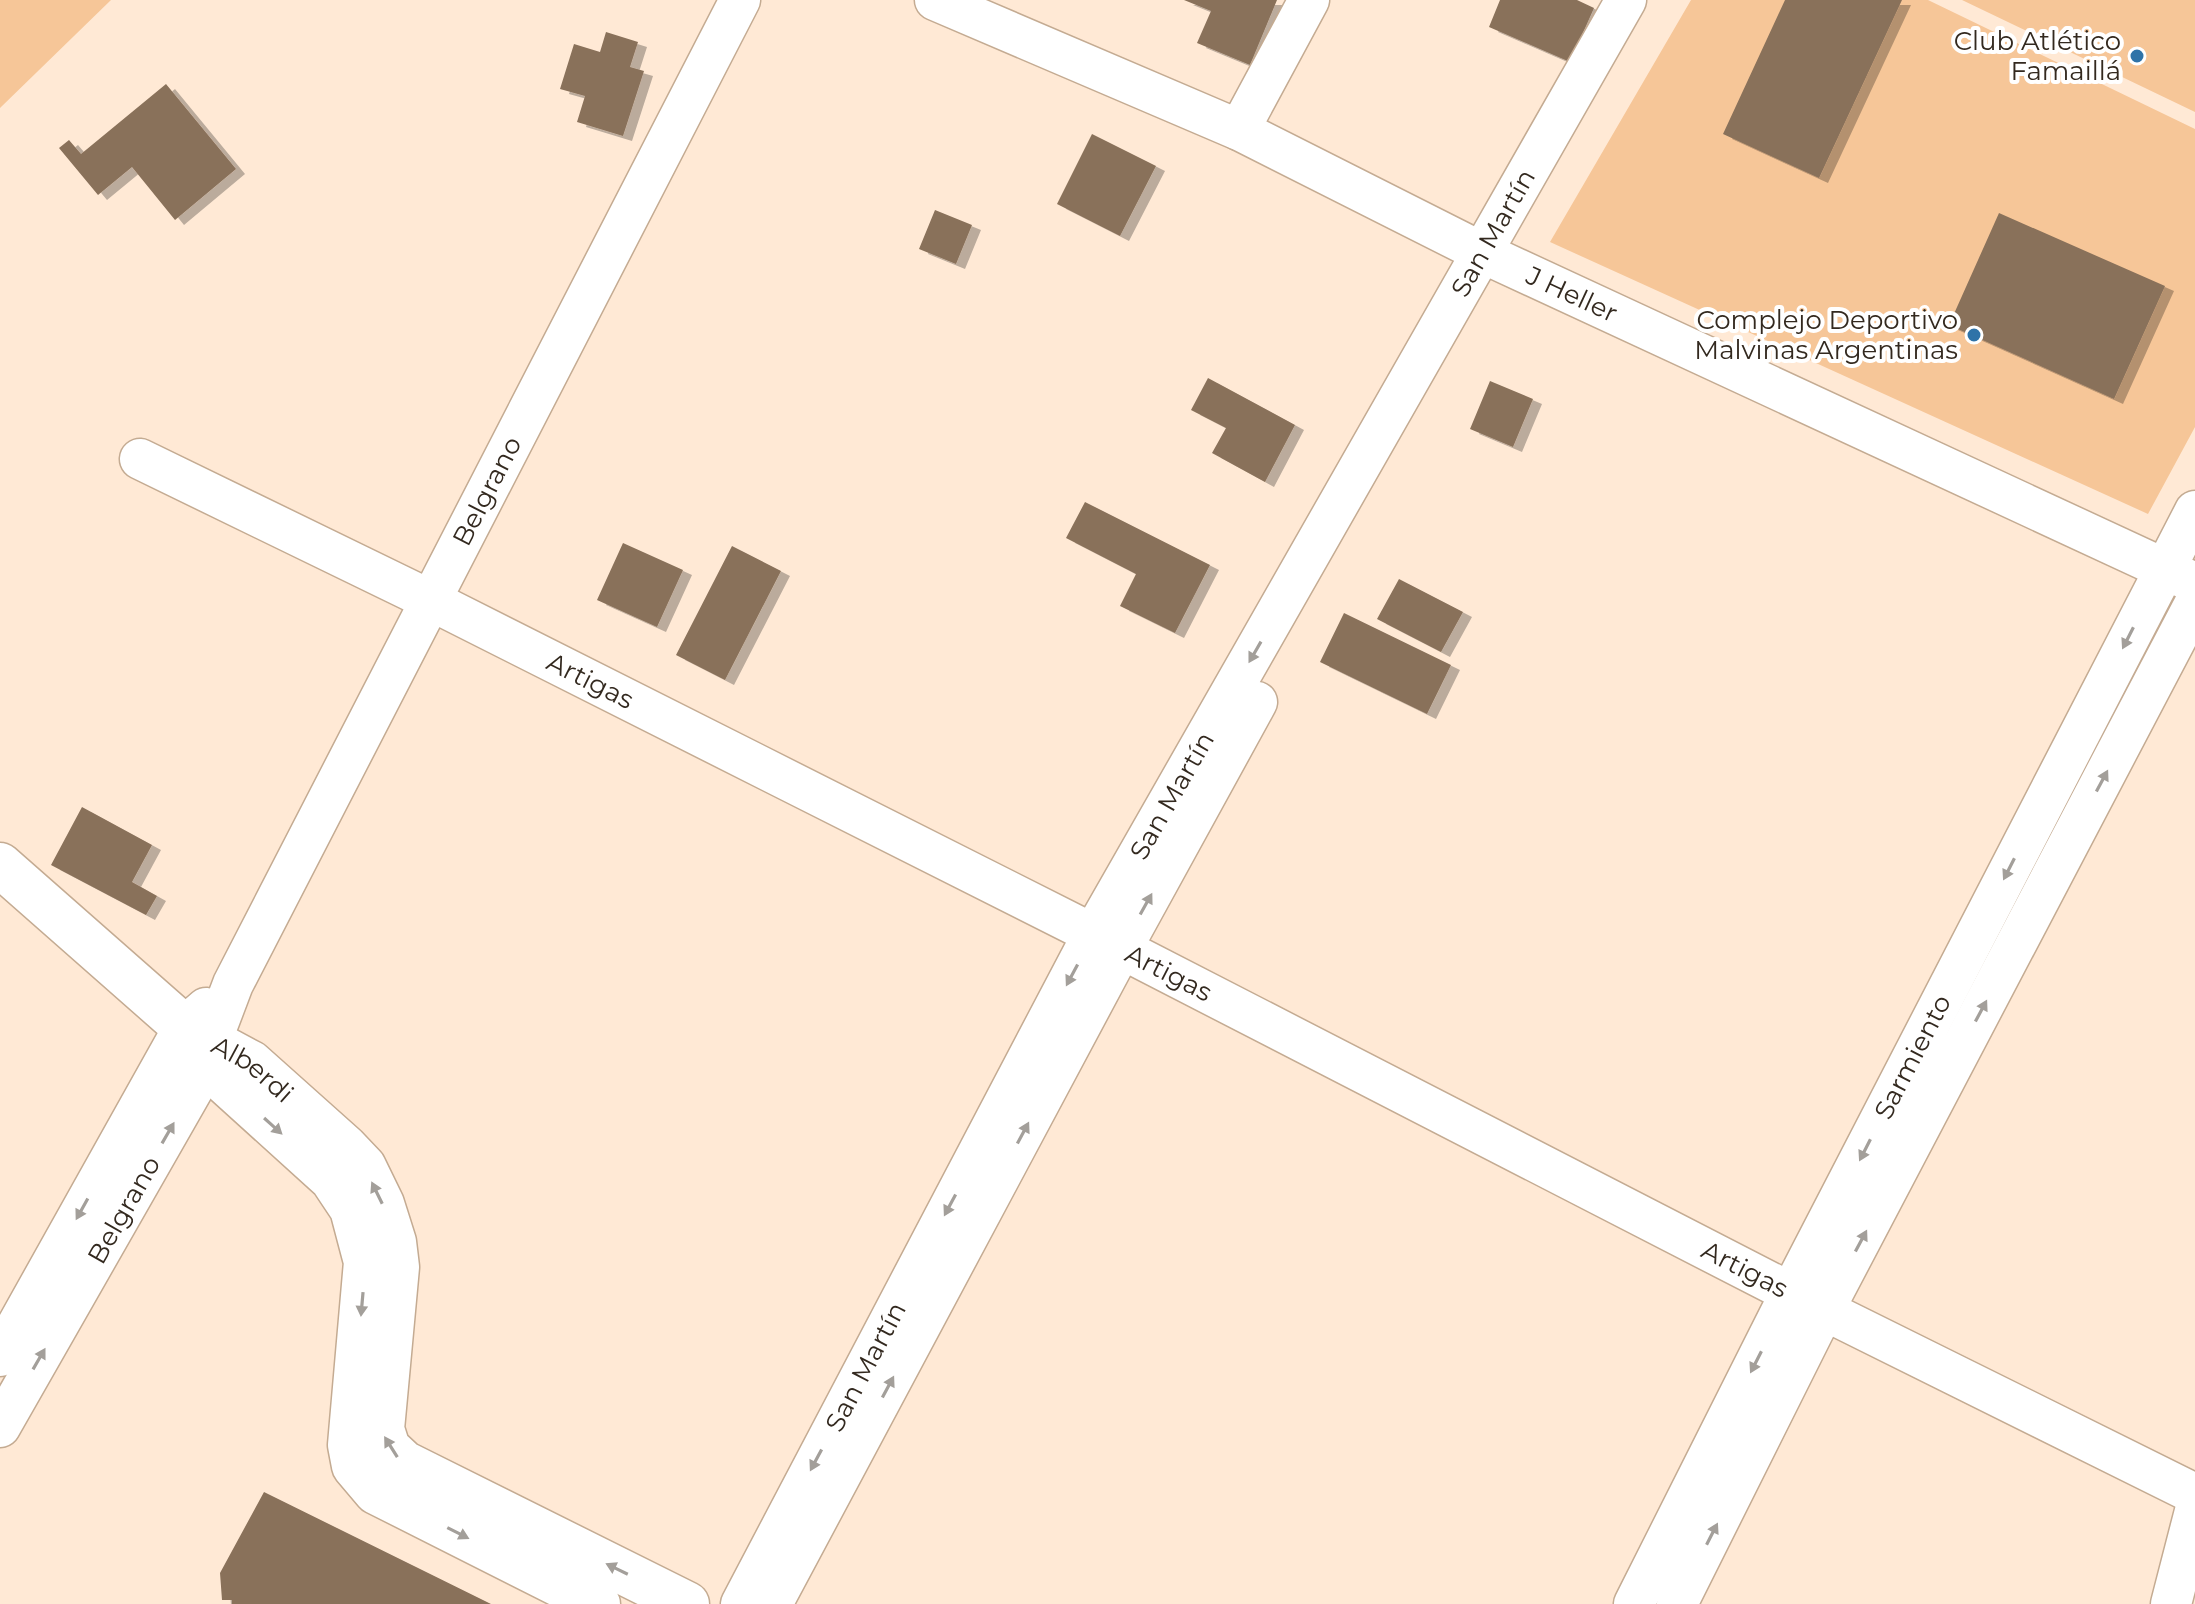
<svg xmlns="http://www.w3.org/2000/svg" width="2195" height="1604" font-family="Montserrat,sans-serif">
  <style>
    .green { fill: #f6c698 }
    .building { fill: #89715a; filter: url(#shadow) }
    .lines { fill: none; stroke-linecap: round; stroke-linejoin: round }
    .street-casing { stroke: #c4ab92; stroke-width: 43 }
    .secondary-casing { stroke: #c4ab92; stroke-width: 47 }
    .street { stroke: #fff; stroke-width: 40 }
    .secondary { stroke: #fff; stroke-width: 44 }
    .oneway { fill: #a39f9a }
    .poi-dot { fill: #2f73a8; stroke: #fff; stroke-width: 3 }
    .labels { text-anchor: middle; stroke-width: 8; stroke-linejoin: round; paint-order: stroke }
    .poi-label { font-size: 26px; fill: #33291f; stroke: #fff; text-anchor: end }
    .street-label { font-size: 26px; fill: #33291f; stroke: #fff }
  </style>
  <defs>
    <filter id="shadow"><feDropShadow dx="9" dy="5" stdDeviation="0" flood-color="#0004"/></filter>
  </defs>
  <rect width="100%" height="100%" fill="#ffe9d5"/>
  <path class="green" d="M0,0H111L0,108Z
    M1691,0H1928L2195,129V427L2148,514L1550,242Z
    M1962,0H2195V112Z"/>
  <path class="building" d="M1184,0H1277L1250,65L1197,43L1211,11Z
    M1500,0H1577L1594,8L1570,62L1489,27Z
    M1785,0H1902L1819,178L1723,134Z
    M606,32L638,42L630,67L644,71L623,136L577,122L585,96L560,89L574,44L600,52Z
    M166,84L236,169L175,220L132,167L98,195L59,148L69,140L81,154Z
    M1092,134L1156,166L1120,236L1057,204Z
    M935,210L972,225L956,264L919,249Z
    M1999,213L2165,286L2114,399L1949,325Z
    M1208,378L1295,425L1265,482L1212,453L1226,428L1191,410Z
    M1490,381L1533,399L1513,447L1470,429Z
    M1085,502L1210,565L1175,633L1120,606L1136,574L1066,538Z
    M623,543L683,570L657,627L597,600Z
    M732,546L781,571L725,680L676,655Z
    M1399,579L1463,612L1441,652L1377,619Z
    M1344,613L1451,665L1427,714L1320,662Z
    M82,807L152,845L132,882L157,896L146,915L51,865Z
    M264,1492L491,1604H232V1600H222L220,1573Z"/>
  <g class="lines">
    <defs>
      <g id="street">
        <path id="s1" d="M935,0L1239,130L1483,253L2195,583"/>
        <path d="M1239,130L1309,0"/>
        <path id="s2" d="M140,459L432,601L1093,934L1824,1310L2195,1494"/>
        <path d="M0,1356L184,1027L206,1008"/>
        <path id="s3" d="M0,1427L194,1087L233,984L740,0"/>
        <path id="s4" d="M741,1604L1093,934L1626,0"/>
        <path d="M772,1604L1122,948L1257,702"/>
        <path id="s5" d="M1634,1604L1791,1292L2195,511"/>
        <path d="M1677,1604L1824,1310L2195,603"/>
        <path d="M2171,1604L2195,1511"/>
      </g>
      <g id="secondary">
        <path d="M0,865L184,1027L226,1083L332,1179L352,1209L366,1262L350,1445L354,1466L376,1492L598,1604"/>
        <path id="s6" d="M197,1034L251,1063L345,1147L364,1167L382,1204L394,1242L397,1267L382,1429L388,1448L404,1463L687,1604"/>
      </g>
    </defs>
    <use href="#street" class="street-casing"/>
    <use href="#secondary" class="secondary-casing"/>
    <use href="#street" class="street"/>
    <use href="#secondary" class="secondary"/>
  </g>
  <defs><path id="oneway-solid" d="M-6-.8H1V-3.2L6.5 0L1 3.2V.8H-6Z" transform="scale(2)"/></defs>
  <g class="oneway">
    <use href="#oneway-solid" transform="translate(2128 638) rotate(117)"/>
    <use href="#oneway-solid" transform="translate(1255 652) rotate(120)"/>
    <use href="#oneway-solid" transform="translate(2102 781) rotate(-62)"/>
    <use href="#oneway-solid" transform="translate(2009 869) rotate(117)"/>
    <use href="#oneway-solid" transform="translate(1146 904) rotate(-61)"/>
    <use href="#oneway-solid" transform="translate(1072 975) rotate(118)"/>
    <use href="#oneway-solid" transform="translate(1981 1011) rotate(-62)"/>
    <use href="#oneway-solid" transform="translate(273 1126) rotate(42)"/>
    <use href="#oneway-solid" transform="translate(168 1133) rotate(-60)"/>
    <use href="#oneway-solid" transform="translate(1023 1133) rotate(-62)"/>
    <use href="#oneway-solid" transform="translate(1865 1150) rotate(117)"/>
    <use href="#oneway-solid" transform="translate(377 1193) rotate(-116)"/>
    <use href="#oneway-solid" transform="translate(950 1205) rotate(118)"/>
    <use href="#oneway-solid" transform="translate(82 1209) rotate(119)"/>
    <use href="#oneway-solid" transform="translate(1861 1241) rotate(-62)"/>
    <use href="#oneway-solid" transform="translate(362 1304) rotate(95)"/>
    <use href="#oneway-solid" transform="translate(39 1359) rotate(-60)"/>
    <use href="#oneway-solid" transform="translate(1756 1362) rotate(117)"/>
    <use href="#oneway-solid" transform="translate(888 1387) rotate(-62)"/>
    <use href="#oneway-solid" transform="translate(391 1447) rotate(-122)"/>
    <use href="#oneway-solid" transform="translate(816 1460) rotate(118)"/>
    <use href="#oneway-solid" transform="translate(458 1533) rotate(27)"/>
    <use href="#oneway-solid" transform="translate(1712 1534) rotate(-63)"/>
    <use href="#oneway-solid" transform="translate(617 1569) rotate(-154)"/>
  </g>
  <g class="poi-dot">
    <circle cx="2137" cy="56" r="8"/>
    <circle cx="1974" cy="335" r="8"/>
  </g>
  <g class="labels">
    <g class="poi-label">
      <text x="2121" y="50">Club Atlético<tspan x="2121" dy="30">Famaillá</tspan></text>
      <text x="1958" y="329">Complejo Deportivo<tspan x="1958" dy="30">Malvinas Argentinas</tspan></text>
    </g>
    <g class="street-label">
      <text dy="9" stroke="none"><textPath href="#s4" startOffset="1564">San Martín</textPath></text>
      <text dy="9" stroke="none"><textPath href="#s1" startOffset="702">J Heller</textPath></text>
      <text dy="9" stroke="none"><textPath href="#s3" startOffset="1056">Belgrano</textPath></text>
      <text dy="9" stroke="none"><textPath href="#s2" startOffset="502">Artigas</textPath></text>
      <text dy="9" stroke="none"><textPath href="#s4" startOffset="916">San Martín</textPath></text>
      <text dy="9" stroke="none"><textPath href="#s2" startOffset="1150">Artigas</textPath></text>
      <text dy="9" stroke="none"><textPath href="#s5" startOffset="614">Sarmiento</textPath></text>
      <text dy="9" stroke="none"><textPath href="#s6" startOffset="66">Alberdi</textPath></text>
      <text dy="9" stroke="none"><textPath href="#s3" startOffset="250">Belgrano</textPath></text>
      <text dy="9" stroke="none"><textPath href="#s2" startOffset="1798">Artigas</textPath></text>
      <text dy="9" stroke="none"><textPath href="#s4" startOffset="268">San Martín</textPath></text>
    </g>
  </g>
</svg>
